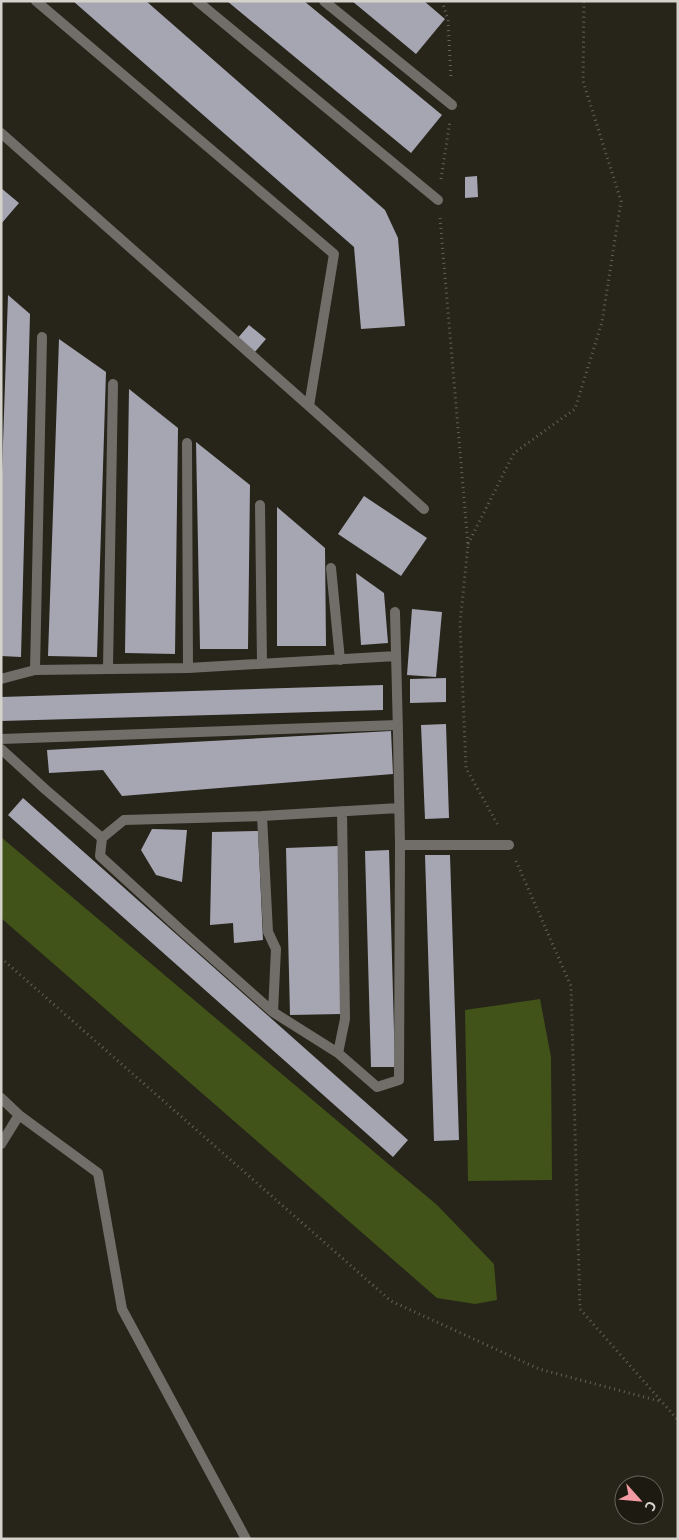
<svg xmlns="http://www.w3.org/2000/svg" width="679" height="1540" font-family="'Open Sans',sans-serif">
  <style>
    .green { fill: #415318 }
    .building { fill: #a6a6b3 }
    .lines { fill: none; stroke-linecap: round; stroke-linejoin: round }
    .path { stroke: #656259; stroke-width: 3; stroke-dasharray: 1 4; stroke-linecap: butt }
    .lane { stroke: #716e69; stroke-width: 10 }
  </style>
  <rect width="100%" height="100%" fill="#27241a"/>
  <path class="green" d="M1,837L437,1205L494,1264L497,1300L475,1304L437,1298L1,918Z
    M540,999L551,1057L552,1180L468,1181L465,1010Z"/>
  <path class="building" d="M73,1H146L385,210L398,238L405,326L361,329L354,247Z
    M227,1H304L442,115L411,153Z
    M352,1H424L445,19L416,54Z
    M477,176L478,197L465,198V177Z
    M1,188L19,203L1,224Z
    M8,295L30,314L21,657L1,656V502Z
    M249,325L266,339L254,353L237,339Z
    M59,339L106,372L97,657L48,656Z
    M129,389L178,428L175,654L125,653Z
    M196,442L250,485L248,649H200Z
    M364,496L427,538L401,576L338,534Z
    M277,507L325,548L326,646H277Z
    M356,573L384,593L388,643L361,645Z
    M412,609L442,612L436,677L407,675Z
    M446,678V702L410,703V679Z
    M383,685V710L1,721V697Z
    M446,724L449,818L425,819L421,725Z
    M391,731L393,774L122,796L103,770L49,773L47,750Z
    M23,798L408,1140L393,1157L8,815Z
    M152,829L187,830L182,882L156,875L141,850Z
    M258,831L263,940L234,943L233,923L210,925L212,832Z
    M338,846L341,1014L290,1015L286,848Z
    M389,850L395,1067H371L365,851Z
    M425,855H450L459,1140L434,1141Z"/>
  <g class="lines">
    <path class="path" d="M442,1L448,20L451,80
      M441,179L450,121
      M440,218L468,545L460,624L466,768L499,827
      M468,544L514,453L575,409L602,322L621,201L583,81L584,1
      M516,861L571,986L580,1309L678,1420
      M1,958L391,1301L539,1369L659,1401"/>
    <path class="lane" d="M36,1L334,254L309,406L424,509
      M197,1L438,200
      M324,1L452,105
      M1,133L309,406
      M187,443L188,668
      M260,505L262,663
      M331,568L340,660
      M395,612C397,690 399,767 400,845L399,1080L377,1087L338,1053L273,1012L183,932L100,856L102,838L124,820L262,816L399,808
      M108,668L113,384
      M35,670L42,337
      M1,679L35,670L188,668L396,656
      M1,739L398,725
      M1,749L46,790L102,838
      M262,816L268,932L276,949L273,1012
      M400,845H509
      M338,1053L345,1019L342,811
      M1,1098L19,1115L98,1173L122,1309L246,1539
      M1,1144L19,1115"/>
  </g>
  <rect width="679" height="1540" fill="none" stroke="#d4d2cb" stroke-width="5"/>
  <g transform="translate(639 1500) rotate(117)"><circle r="24" fill="#1d1b11" stroke="#66645b"/>
  <path d="M0-4L9 19L0 12L-9 19Z" fill="#f49aa3"/>
  <text y="-8" font-size="14" font-weight="bold" text-anchor="middle" fill="#d4d2cb">С</text>
  </g>
</svg>
